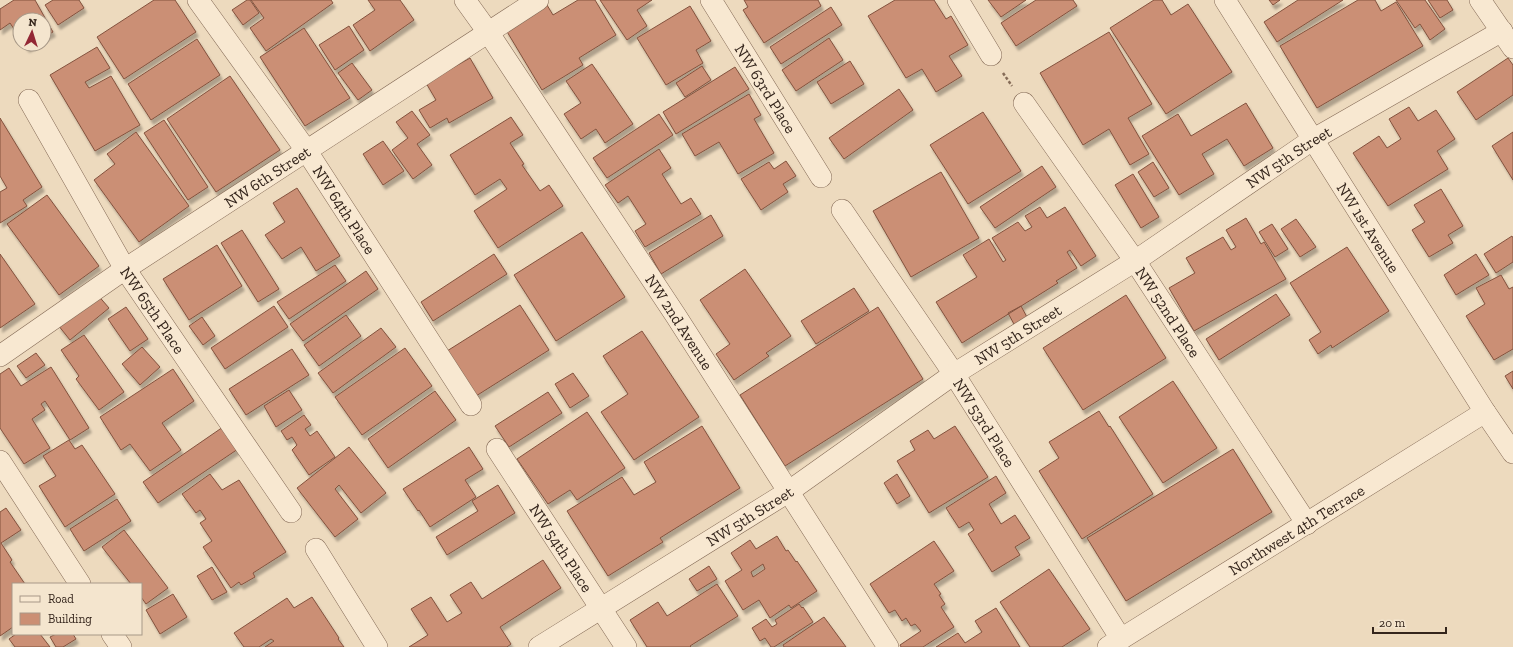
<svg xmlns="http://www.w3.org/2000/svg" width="1513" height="647" font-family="'Zilla Slab',serif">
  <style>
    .building { fill: #cb8f74; stroke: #83523e; fill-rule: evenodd; filter: url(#shadow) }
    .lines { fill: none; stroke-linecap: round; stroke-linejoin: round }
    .street-casing { stroke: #856b57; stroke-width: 22 }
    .path { stroke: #856b57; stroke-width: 2.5; stroke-dasharray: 3 2; stroke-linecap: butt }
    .street { stroke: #f8e8d1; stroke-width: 21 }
    .labels { text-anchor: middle; stroke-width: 4; stroke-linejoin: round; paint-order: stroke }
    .street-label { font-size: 16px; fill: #34251c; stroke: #f4e5ce }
  </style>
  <defs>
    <filter id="shadow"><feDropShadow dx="2.5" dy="4.5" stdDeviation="1" flood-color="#0004"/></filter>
  </defs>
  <rect width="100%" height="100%" fill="#eddabe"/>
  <path class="building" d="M14,0H35L53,32L44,37V20H20V38L10,23L0,30V9Z
    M53,0H79L84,8L58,25L45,5Z
    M154,0H175L196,32L124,79L97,37Z
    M247,0H250L259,13L243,25L232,10Z
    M251,0H331L333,3L266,51L250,28L264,18Z
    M368,0H400L414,20L370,51L353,25L375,10Z
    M578,0H595L616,35L579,58L583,65L542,90L506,30L547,5L553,15Z
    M600,0H652L637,10L647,26L627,40Z
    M744,0H818L821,6L764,43L743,10L748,7Z
    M895,0H934L946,19L951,16L968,45L949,56L962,76L936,92L922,69L906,78L868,16Z
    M988,0H1026L1001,17Z
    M1036,0H1073L1077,6L1016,46L1001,23Z
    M1154,0H1162L1171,15L1188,4L1232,72L1166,114L1110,28Z
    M1269,0H1280L1273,5Z
    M1298,0H1343L1277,42L1264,22Z
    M1358,0H1375L1381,11L1396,2L1423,46L1317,108L1280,46Z
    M1396,0H1425L1445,29L1430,40L1420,24L1415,28Z
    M1428,0H1447L1453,10L1440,18Z
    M690,6L711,41L696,50L703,63L666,85L637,38Z
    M831,7L842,25L781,64L770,47Z
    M349,26L364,50L335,70L319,45Z
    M304,28L350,98L305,126L260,57Z
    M1109,32L1152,104L1128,118L1149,154L1130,165L1109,129L1083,145L1040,73Z
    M829,38L843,60L796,91L782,70Z
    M197,39L220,75L151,120L128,84Z
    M24,44H34L27,48Z
    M97,47L110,68L85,82L89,88L111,76L140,125L95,151L50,75Z
    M470,58L493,98L449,123L447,118L430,128L419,110L436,100L426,83Z
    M1508,58L1513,65V95L1476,120L1457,92Z
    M850,61L864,84L831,104L817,82Z
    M352,63L372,90L358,100L338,73Z
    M592,64L633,124L605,143L596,129L581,139L564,114L581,103L566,81Z
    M702,66L711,80L685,97L676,83Z
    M735,67L749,89L676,134L663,112Z
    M230,76L280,150L216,192L167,119Z
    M899,89L913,110L844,159L829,138Z
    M749,94L761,115L754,119L774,153L738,174L719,142L695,156L682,134Z
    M1246,103L1273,148L1244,166L1227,139L1202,154L1214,174L1179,195L1142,136L1178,114L1191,136Z
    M1409,107L1418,121L1436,110L1455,139L1437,151L1448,169L1388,206L1353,153L1379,136L1387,148L1401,139L1389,119Z
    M412,111L430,135L417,144L432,165L413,179L392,150L408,138L396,122Z
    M983,112L1021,171L968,204L930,145Z
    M659,114L673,135L607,178L593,158Z
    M511,117L523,135L510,143L524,164L522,165L540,191L549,185L563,206L498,248L474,211L507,189L500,179L475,195L450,155Z
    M0,118L42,187L23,200L27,206L0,223V192L7,188L0,176Z
    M164,120L208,187L188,200L144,133Z
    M136,132L189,206L139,242L94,180L115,164L107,154Z
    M1513,132V180L1492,146Z
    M383,141L404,171L383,185L363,154Z
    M659,149L671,168L662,174L681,204L691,198L701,214L645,247L635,231L646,224L628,196L618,203L605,185Z
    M786,161L796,176L783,184L788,192L761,210L741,179L769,162L774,169Z
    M1153,162L1169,188L1154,197L1138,172Z
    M1042,166L1056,187L995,228L980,207Z
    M941,172L979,238L911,277L873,211Z
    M1133,174L1159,217L1141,228L1115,185Z
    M297,188L340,256L316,271L301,247L282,259L265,235L285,222L273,203Z
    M1441,189L1463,226L1448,235L1453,243L1429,257L1412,230L1425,222L1414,205Z
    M47,195L99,266L59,295L7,224Z
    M1040,207L1047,218L1065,207L1096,256L1081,266L1070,250L1067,252L1077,268L1056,281L1058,283L962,343L936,302L977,277L963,255L989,239L1003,262L1006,260L992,238L1018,222L1025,231L1032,227L1025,216Z
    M711,215L723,236L661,274L649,253Z
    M1246,218L1261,244L1264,242L1286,279L1194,331L1169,288L1195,273L1186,258L1223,237L1231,250L1236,247L1226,230Z
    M1296,219L1316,247L1300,257L1281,229Z
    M1272,224L1288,249L1275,257L1259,232Z
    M242,230L279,289L258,302L221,243Z
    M582,232L625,297L556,341L514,275Z
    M1512,236L1513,238V262L1496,273L1484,254Z
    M217,245L242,286L189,320L163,279Z
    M1347,247L1389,311L1332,348L1331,345L1318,354L1309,340L1321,332L1290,283Z
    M0,254L35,304L0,328Z
    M494,254L507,274L433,321L421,302Z
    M1476,254L1489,275L1456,295L1444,275Z
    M335,265L346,281L289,319L277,302Z
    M745,269L791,336L766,353L769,356L734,380L716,354L730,344L700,300Z
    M366,271L378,289L303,341L290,324Z
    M1501,275L1509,289L1513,287V349L1494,360L1466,316L1485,304L1476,288Z
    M854,288L869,311L816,344L801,321Z
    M96,293L109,308L70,340L58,325Z
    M1276,294L1290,315L1219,360L1206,339Z
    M1126,295L1166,358L1083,410L1043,348Z
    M520,305L549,350L476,396L447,351Z
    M274,306L288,327L225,369L211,348Z
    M1021,306L1028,319L1015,326L1008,313Z
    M126,307L148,339L130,351L108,319Z
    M878,307L923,379L785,466L740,395Z
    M346,315L361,336L319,366L304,345Z
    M202,317L215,336L203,345L189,326Z
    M381,328L396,347L333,393L318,373Z
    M642,331L699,417L634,460L601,412L628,394L603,356Z
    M84,335L124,392L99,410L76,379L79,376L61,350Z
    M142,347L160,367L140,385L122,364Z
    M405,348L432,386L362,435L335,397Z
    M292,349L309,375L246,415L229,389Z
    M36,353L45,365L26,378L17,366Z
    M51,367L89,428L70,440L45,401L41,404L45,410L32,419L50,448L24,464L0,428V374L9,368L21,386Z
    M173,369L194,401L162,423L181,450L150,471L130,444L121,450L100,417Z
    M1513,371V389L1505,376Z
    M573,373L589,396L570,408L555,384Z
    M1173,381L1217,448L1163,483L1119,417Z
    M289,390L302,410L276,427L264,406Z
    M435,391L456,420L388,468L368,439Z
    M548,392L562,413L509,447L495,426Z
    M1099,411L1109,427L1110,426L1153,494L1082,539L1039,471L1059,458L1049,442Z
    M587,412L625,468L577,500L570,490L548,504L517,459Z
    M304,415L311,425L305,429L310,436L317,431L335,457L309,475L292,450L297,445L292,437L287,440L281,431Z
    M702,426L740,488L660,538L663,542L608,576L567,511L622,477L634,495L656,482L644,462Z
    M955,426L988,477L929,513L897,461L915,450L910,441L928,430L934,439Z
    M223,427L238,449L158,503L143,482Z
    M69,440L75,449L82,445L115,494L65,527L39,486L56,476L43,456Z
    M349,447L386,493L361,513L339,485L335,489L358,519L335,537L297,488Z
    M469,447L483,469L465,480L476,497L430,527L419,510L418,511L403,489Z
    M1233,449L1272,512L1126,601L1087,538Z
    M210,474L222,490L239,480L286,552L253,573L255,577L241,585L239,582L231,588L203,547L212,541L200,523L206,519L200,510L196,513L182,494Z
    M897,474L910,496L897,504L884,483Z
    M996,476L1006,493L989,504L1001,524L1015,515L1030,538L1015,547L1020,555L992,572L968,534L974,530L969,522L959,528L946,508Z
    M498,485L515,513L447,555L436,537L478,511L472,501Z
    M117,499L131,521L84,551L70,529Z
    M6,508L21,530L1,543L12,560L10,562L25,584H13V627L0,636V512Z
    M124,530L168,588L146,604L141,597V584H131L102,547Z
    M777,536L786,551L788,550L796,562L797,561L817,591L791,608L789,605L770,618L759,600L743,610L725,581L742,570L731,553L750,540L756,549ZM763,564L765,569L753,577L751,572Z
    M934,541L954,571L934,584L941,594L939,595L945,604L941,607L954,627L923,647H901L900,645L921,631L915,624L911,626L906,618L902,621L895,610L889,613L870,584Z
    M543,560L561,588L500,627L511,644L507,647H409L428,635L411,609L431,597L447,622L462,613L450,595L471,582L482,599Z
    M709,566L717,579L697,591L689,579Z
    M212,567L227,592L212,600L197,576Z
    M1049,569L1090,629L1062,647H1030L1000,602Z
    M717,584L738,616L690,646L691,647H647L630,620L658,602L667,616Z
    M173,594L187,617L160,634L146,610Z
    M312,597L339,638L338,639L344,647H265L274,641L271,639L259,647H244L234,633L287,598L294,608Z
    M799,604L802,608L803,607L813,622L774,647H771L765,638L760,641L752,628L766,619L772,627L777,624L775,620Z
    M996,608L1020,647H936L958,633L965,643L982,632L975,621Z
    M824,617L846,647H784L783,645Z
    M16,634H40L50,647H15L9,639Z
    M56,634H73L76,639L63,647H56L50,637Z"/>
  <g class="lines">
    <defs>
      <g id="street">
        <path id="s1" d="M198,0L306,150L471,405"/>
        <path id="s2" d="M465,0L488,32L676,316L888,647"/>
        <path id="s3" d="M711,0L821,177"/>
        <path d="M958,0L991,55"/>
        <path id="s4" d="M1225,0L1485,412L1513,453"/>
        <path d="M1480,0L1513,48"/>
        <path id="s5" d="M29,100L125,269L291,512"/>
        <path id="s6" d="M1024,103L1135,261L1307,524"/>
        <path id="s7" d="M842,210L954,374L1121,639"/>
        <path id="s8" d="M0,356L125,269L538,0"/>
        <path id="s9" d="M497,449L626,647"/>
        <path d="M0,461L80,584"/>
        <path d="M316,549L377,647"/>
        <path d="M112,634L121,647"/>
        <path id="s10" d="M539,647L788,492L954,374L1135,261L1312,140L1502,31"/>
        <path id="s11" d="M1108,647L1485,412"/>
      </g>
    </defs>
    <use href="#street" class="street-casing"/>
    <path class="path" d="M1003,73L1012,86"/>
    <use href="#street" class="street"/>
  </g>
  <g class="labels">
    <g class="street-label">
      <text dy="6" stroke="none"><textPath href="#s3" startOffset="104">NW 63rd Place</textPath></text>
      <text dy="6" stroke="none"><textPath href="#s10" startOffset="896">NW 5th Street</textPath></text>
      <text dy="6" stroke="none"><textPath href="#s8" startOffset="322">NW 6th Street</textPath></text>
      <text dy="6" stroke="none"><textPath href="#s1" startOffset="256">NW 64th Place</textPath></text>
      <text dy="6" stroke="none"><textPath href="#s4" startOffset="269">NW 1st Avenue</textPath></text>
      <text dy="6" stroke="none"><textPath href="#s5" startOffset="244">NW 65th Place</textPath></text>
      <text dy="6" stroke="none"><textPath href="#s6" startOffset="254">NW 52nd Place</textPath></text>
      <text dy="6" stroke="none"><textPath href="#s2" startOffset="387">NW 2nd Avenue</textPath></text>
      <text dy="6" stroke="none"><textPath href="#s10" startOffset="572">NW 5th Street</textPath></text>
      <text dy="6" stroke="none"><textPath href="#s7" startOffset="256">NW 53rd Place</textPath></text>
      <text dy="6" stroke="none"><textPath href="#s10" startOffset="248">NW 5th Street</textPath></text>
      <text dy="6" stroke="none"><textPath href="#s11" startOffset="222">Northwest 4th Terrace</textPath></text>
      <text dy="6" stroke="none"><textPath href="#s9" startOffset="118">NW 54th Place</textPath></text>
    </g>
  </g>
  <rect x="12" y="583" width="130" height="52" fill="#f4e5ce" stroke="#a79887"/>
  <rect x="20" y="596" width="20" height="6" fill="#f8e8d1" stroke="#a79887"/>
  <text x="48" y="603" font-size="12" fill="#34251c">Road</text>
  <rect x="20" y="613" width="20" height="12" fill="#cb8f74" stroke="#a79887"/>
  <text x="48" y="623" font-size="12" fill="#34251c">Building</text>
  <g transform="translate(32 32) rotate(4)"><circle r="19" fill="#f4e5ce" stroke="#a79887"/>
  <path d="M0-3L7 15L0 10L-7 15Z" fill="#932835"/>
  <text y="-6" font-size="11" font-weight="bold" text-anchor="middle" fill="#34251c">N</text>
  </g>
  <path d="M1373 627v6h73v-6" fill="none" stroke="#34251c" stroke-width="2"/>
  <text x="1379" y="627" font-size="12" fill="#34251c" stroke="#f4e5ce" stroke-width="3" paint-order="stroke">20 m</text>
</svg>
